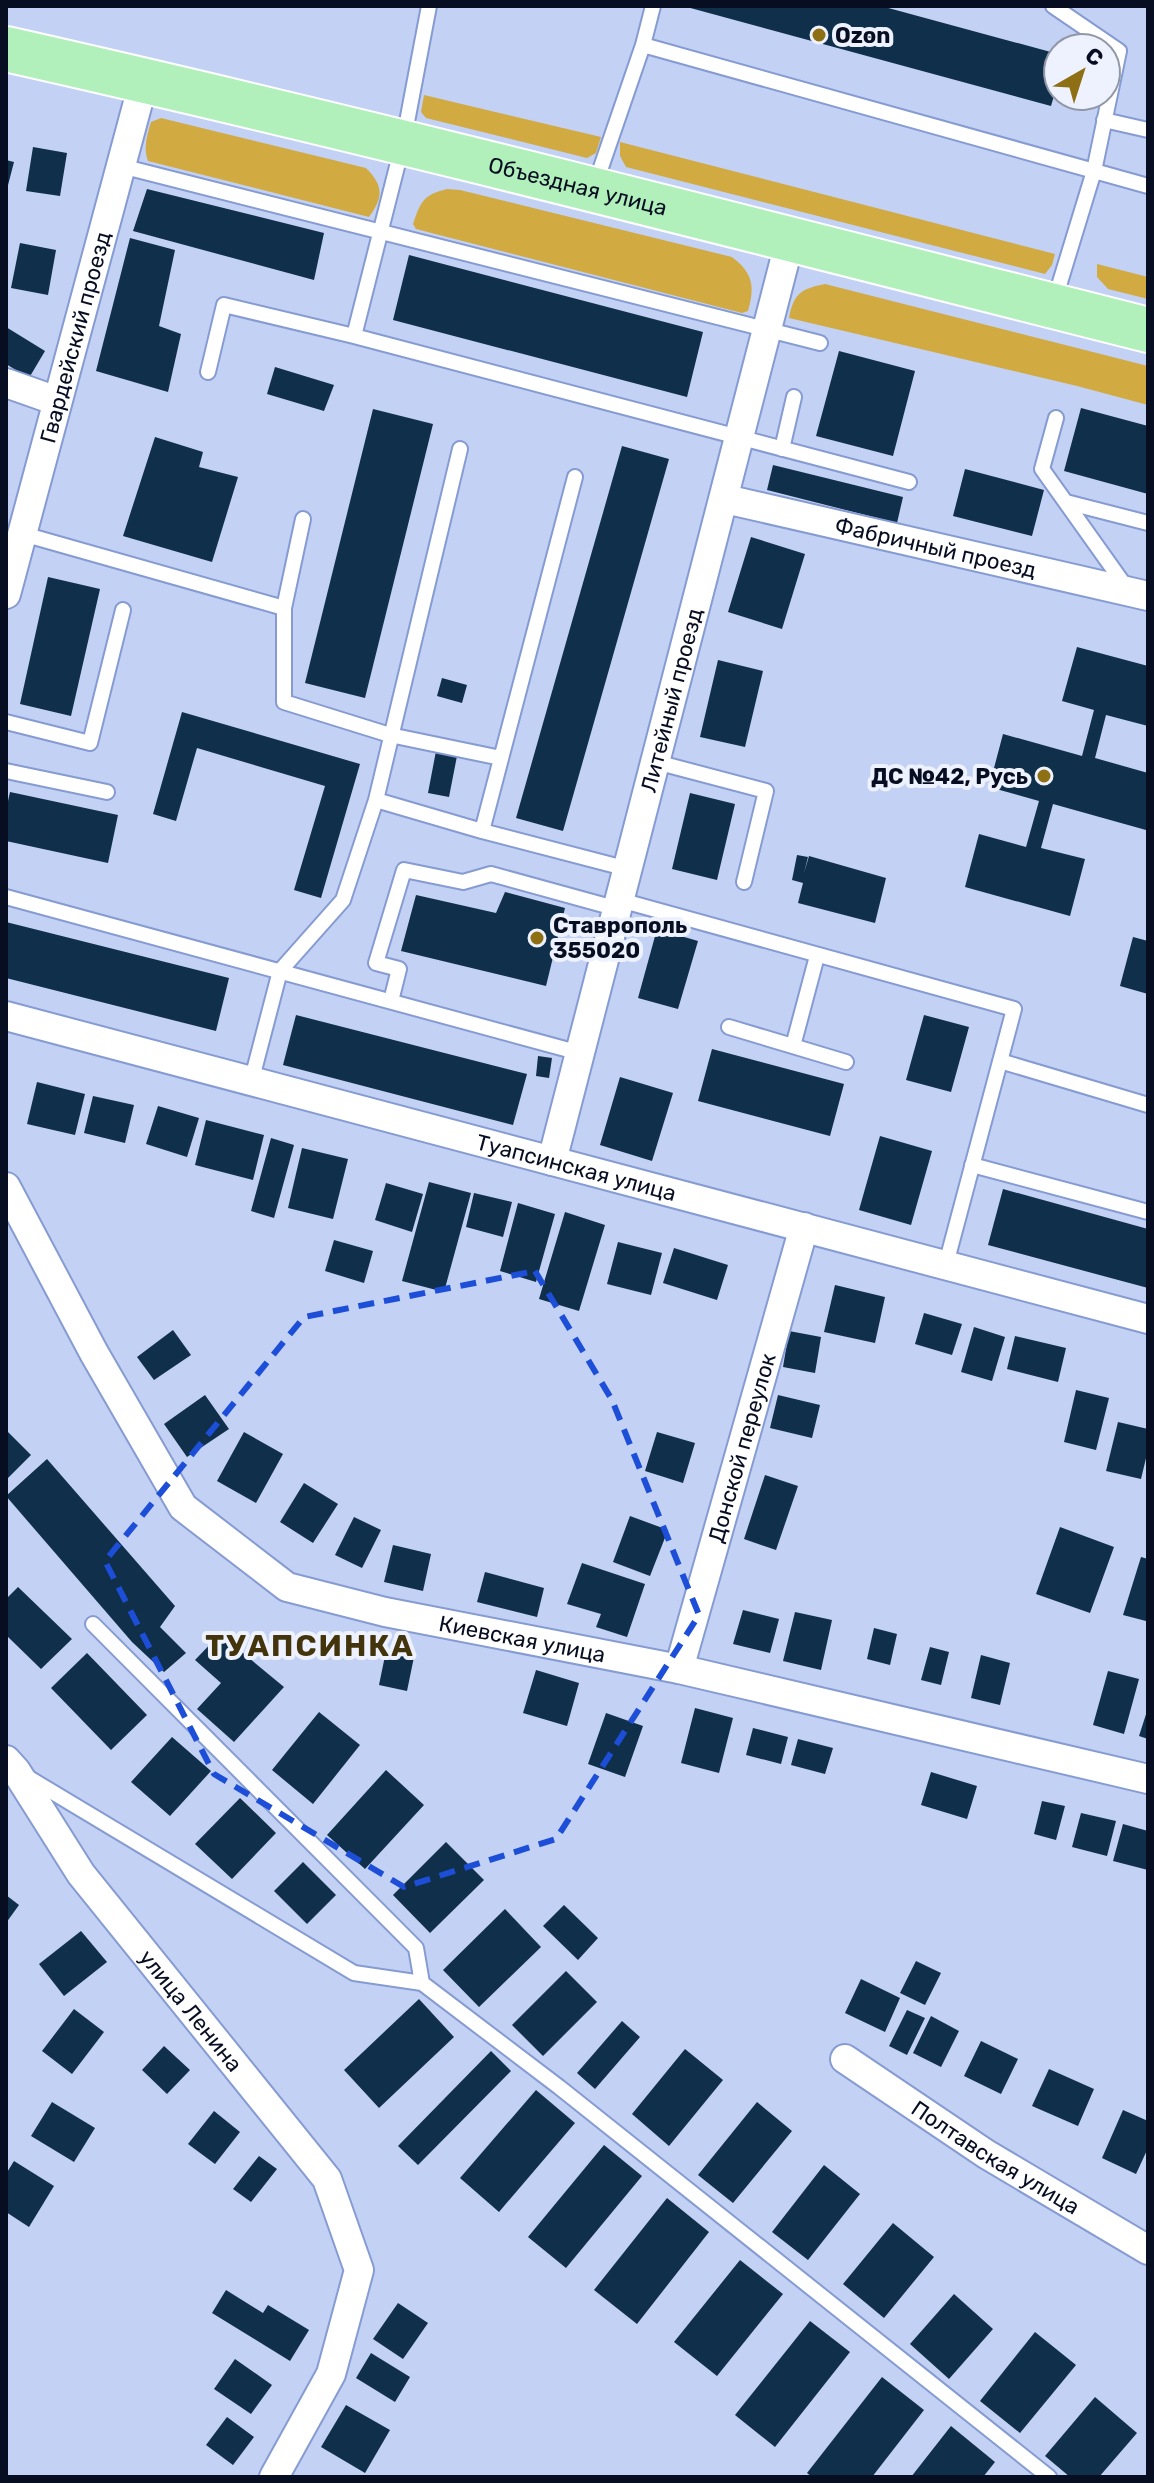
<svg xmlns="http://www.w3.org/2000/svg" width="1154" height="2483" font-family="Rubik,sans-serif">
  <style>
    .green { fill: #d2aa42 }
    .building { fill: #0f2f4a }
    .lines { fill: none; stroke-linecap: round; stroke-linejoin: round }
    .lane-casing { stroke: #859bd2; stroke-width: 18 }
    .street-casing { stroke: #859bd2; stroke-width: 32 }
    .primary-casing { stroke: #fff; stroke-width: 48 }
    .lane { stroke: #fff; stroke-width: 14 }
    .street { stroke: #fff; stroke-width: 28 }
    .primary { stroke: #b1f0bb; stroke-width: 44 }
    .marked { fill: none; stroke: #1d4ed8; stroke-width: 6; stroke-dasharray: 16 10; stroke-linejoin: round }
    .poi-dot { fill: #8e6f13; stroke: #edf2fe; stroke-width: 3 }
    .labels { text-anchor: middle; stroke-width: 8; stroke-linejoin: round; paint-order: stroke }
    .poi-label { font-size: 22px; font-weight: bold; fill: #080e22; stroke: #edf2fe; text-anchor: start }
    .street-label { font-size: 22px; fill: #080e22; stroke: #edf2fe }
    .district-label { font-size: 30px; font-weight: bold; letter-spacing: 2px; fill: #43340b; stroke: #edf2fe }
  </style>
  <rect width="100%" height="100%" fill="#c3d1f4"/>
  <path class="green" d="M424,95L601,137L596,153L587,158L426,118L421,112Z
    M161,118L366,168C383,185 384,197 369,217L148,161C143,148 147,135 151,122Z
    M620,142L1055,254L1052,265L1045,274L626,167L620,156Z
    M447,189L460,190L732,257C753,273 755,286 748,311L742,313L416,229L413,224C421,201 423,195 447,189Z
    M1097,264L1148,277V299L1108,289L1097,277Z
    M825,284L1148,366V405L1077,386L789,318C794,293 801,289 825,284Z"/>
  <path class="building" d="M683,6H881L1058,54V82L1051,106Z
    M33,147L67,153L60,196L26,191Z
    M6,160L14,162L7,189H6Z
    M147,189L324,233L314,280L133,231Z
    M130,238L175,250L159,326L181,334L168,392L96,371Z
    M20,243L56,250L48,295L11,288Z
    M409,255L703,332L687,397L393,320Z
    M6,327L45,351L29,378L6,364Z
    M839,351L915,371L893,456L816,436Z
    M275,367L334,385L324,411L267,394Z
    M1081,408L1148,426V494L1064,471Z
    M373,409L433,424L365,698L305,683Z
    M155,437L203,452L199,467L238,477L212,562L123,536Z
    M622,446L669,459L563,831L516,818Z
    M773,465L903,497L897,523L767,490Z
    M965,469L1044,490L1032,536L953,516Z
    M751,537L805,554L782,629L728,612Z
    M48,577L100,589L71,716L20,704Z
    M1077,647L1148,666V726L1106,715L1095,758L1148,773V821L1146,830L1053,804L1041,848L1085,859L1070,916L965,887L979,834L1026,847L1039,801L989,787L1003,734L1082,756L1094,710L1062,701Z
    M718,660L763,671L745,747L700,737Z
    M442,678L467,685L462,703L437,696Z
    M182,712L360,764L321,898L294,890L325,786L197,748L176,821L153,814Z
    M436,751L457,756L449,797L428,793Z
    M10,792L118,815L108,863L6,841V810Z
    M690,793L735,804L717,880L672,869Z
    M797,855L808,857L804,873L809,856L886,878L875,923L798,903L803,883L792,880Z
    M505,892L565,908L546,986L401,951L416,895L496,913Z
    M6,922L229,978L216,1031L6,978Z
    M657,929L698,941L678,1009L638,998Z
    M1133,937L1148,941V994L1120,986Z
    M296,1015L527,1074L513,1125L283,1065Z
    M924,1015L969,1027L951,1092L906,1080Z
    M712,1049L844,1084L830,1136L698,1101Z
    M538,1056L552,1058L549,1078L536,1076Z
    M620,1077L673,1093L652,1161L600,1145Z
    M37,1082L85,1094L75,1135L27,1124Z
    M93,1096L134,1105L125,1143L84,1133Z
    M158,1106L199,1118L187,1157L146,1144Z
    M206,1120L264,1135L253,1180L195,1165Z
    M880,1136L932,1151L911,1225L859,1210Z
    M271,1138L294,1145L274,1218L251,1211Z
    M302,1148L348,1159L333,1219L288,1208Z
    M429,1182L471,1193L444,1292L402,1281Z
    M386,1183L423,1194L412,1232L375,1220Z
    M1003,1189L1148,1229V1288L988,1245Z
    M474,1193L512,1202L503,1237L466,1227Z
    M518,1203L555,1214L536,1282L500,1271Z
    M565,1212L605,1225L579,1311L539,1299Z
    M334,1240L373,1251L364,1283L325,1271Z
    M618,1242L662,1253L651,1295L607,1284Z
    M674,1248L728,1265L717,1300L663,1283Z
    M835,1285L885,1297L875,1343L824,1332Z
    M924,1313L962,1324L952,1355L915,1344Z
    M974,1327L1005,1337L992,1381L961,1372Z
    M173,1330L191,1355L154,1380L137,1357Z
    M789,1331L821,1337L815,1373L783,1367Z
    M1015,1336L1066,1348L1058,1382L1007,1369Z
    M1076,1390L1109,1398L1096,1450L1064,1442Z
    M205,1395L229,1429L187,1457L164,1424Z
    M778,1395L820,1405L812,1438L770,1428Z
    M1118,1422L1148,1429V1450L1141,1479L1106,1471Z
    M6,1430L31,1455L6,1480Z
    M244,1432L283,1454L256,1503L217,1481Z
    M657,1432L695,1443L683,1483L645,1471Z
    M47,1459L175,1606L160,1627L186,1653L164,1672L132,1642L6,1496Z
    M765,1475L798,1486L776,1550L744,1539Z
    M304,1483L338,1504L313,1543L280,1522Z
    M630,1516L668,1530L650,1576L613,1562Z
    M354,1517L381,1530L362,1568L335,1555Z
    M1060,1527L1114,1547L1090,1613L1036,1594Z
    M393,1545L431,1554L423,1591L384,1582Z
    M1141,1557L1148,1559L1146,1621L1123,1615Z
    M582,1563L645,1584L627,1637L596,1627L601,1614L567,1604Z
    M485,1572L544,1588L537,1617L477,1602Z
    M18,1587L72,1639L41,1669L6,1635V1599Z
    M743,1610L779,1619L770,1653L733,1644Z
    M795,1612L832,1620L821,1670L783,1661Z
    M874,1628L897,1634L890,1665L867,1659Z
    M220,1634L284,1687L234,1742L197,1709L221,1683L195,1660Z
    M930,1647L949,1652L941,1685L921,1680Z
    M386,1651L414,1657L407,1691L379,1685Z
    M87,1653L147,1715L111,1750L51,1688Z
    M981,1655L1010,1663L1000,1705L971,1698Z
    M536,1670L579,1683L567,1726L523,1713Z
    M1108,1671L1139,1679L1124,1734L1093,1725Z
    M695,1708L733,1718L719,1773L681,1763Z
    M1148,1708V1739L1139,1736Z
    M319,1712L360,1745L313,1804L272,1770Z
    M606,1713L643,1726L625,1777L588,1764Z
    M753,1728L788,1737L781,1764L746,1755Z
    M172,1737L211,1771L170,1816L131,1782Z
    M798,1739L833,1748L825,1774L791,1765Z
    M386,1770L424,1805L365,1869L327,1835Z
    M931,1772L977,1786L967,1819L921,1805Z
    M240,1798L276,1833L232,1879L195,1844Z
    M1042,1801L1065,1806L1056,1840L1034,1834Z
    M1081,1813L1116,1821L1107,1856L1072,1847Z
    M1123,1824L1148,1831V1870L1113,1861Z
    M446,1842L484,1880L430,1933L393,1895Z
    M303,1862L336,1895L307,1924L274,1891Z
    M6,1895L19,1905L6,1923Z
    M564,1905L598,1938L578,1960L543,1926Z
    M505,1909L541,1947L479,2007L443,1970Z
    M81,1931L107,1962L64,1996L39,1964Z
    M916,1961L941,1973L925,2005L900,1993Z
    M566,1971L597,2002L543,2056L512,2025Z
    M861,1979L900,1998L885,2032L845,2013Z
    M419,1999L454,2037L379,2108L344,2070Z
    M74,2009L104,2032L72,2074L42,2051Z
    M907,2010L925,2018L907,2055L889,2046Z
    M931,2016L959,2031L941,2067L913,2053Z
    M622,2021L640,2037L595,2089L577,2073Z
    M981,2041L1018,2059L1001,2094L964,2076Z
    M164,2046L190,2070L167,2094L142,2070Z
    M685,2049L723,2080L669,2146L632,2114Z
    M491,2051L511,2071L418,2165L398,2146Z
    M1049,2069L1094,2089L1078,2126L1032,2106Z
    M536,2090L575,2123L499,2212L460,2178Z
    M52,2102L95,2128L74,2162L31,2136Z
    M757,2102L792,2131L733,2203L698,2175Z
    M1123,2110L1148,2121V2148L1136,2174L1102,2158Z
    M214,2111L240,2132L215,2164L188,2144Z
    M604,2145L642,2176L566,2268L528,2237Z
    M259,2156L277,2169L251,2202L233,2189Z
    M14,2161L54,2186L29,2227L6,2212V2174Z
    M824,2165L860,2194L808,2260L772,2232Z
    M667,2198L709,2232L637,2324L594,2290Z
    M893,2223L934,2257L884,2318L843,2284Z
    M740,2260L783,2294L717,2376L674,2342Z
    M226,2290L263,2313L268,2305L309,2330L290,2361L212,2313Z
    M954,2294L993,2329L949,2379L910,2344Z
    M398,2303L428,2323L403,2359L373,2339Z
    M810,2321L850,2352L775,2447L735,2415Z
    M1035,2332L1076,2365L1020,2433L980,2401Z
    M371,2353L410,2377L395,2402L356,2378Z
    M235,2359L272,2385L251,2414L214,2389Z
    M882,2377L924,2410L872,2477H812L807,2473Z
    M1095,2397L1137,2433L1099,2477H1070L1045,2456Z
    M346,2405L390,2430L365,2473L321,2447Z
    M227,2417L254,2437L233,2465L206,2445Z
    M951,2426L995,2462L983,2477H911Z"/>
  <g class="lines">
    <defs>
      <path id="lane" d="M1053,6L1119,51L1094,171L1054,302
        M643,45L1148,186
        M1104,120L1148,130
        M121,166L820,343
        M595,185L643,45L653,6
        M354,336L909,482
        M208,372L224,305L354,336L403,143L429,6
        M1056,418L1042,469L1126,587
        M460,449L376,800L482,831L628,869
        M782,449L794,397
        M1066,502L1148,523
        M23,534L284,608V702L390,735L501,758
        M284,608L303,519
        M6,722L90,743L123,610
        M656,762L766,791L744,882
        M6,771L107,792
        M482,831L575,477
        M6,897L580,1053
        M620,900L1014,1009L946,1264
        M391,1001L399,969L376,963L404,870L463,882L491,874L618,909
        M729,1027L846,1062
        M793,1046L817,956
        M1000,1061L1148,1105
        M251,1082L280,971L343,900L376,800
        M972,1165L1148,1212
        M93,1624L416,1948L422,1983L559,2087L1049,2477
        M29,1778L354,1973L422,1983"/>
      <g id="street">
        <path d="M6,383L57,401"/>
        <path id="s1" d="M725,499L1148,596"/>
        <path id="s2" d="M6,594L144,80"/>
        <path id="s3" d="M6,1016L1148,1319"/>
        <path id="s4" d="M552,1161L790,240"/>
        <path id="s5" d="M6,1187L94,1353L183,1507L287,1587L385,1612L679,1669L1148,1779"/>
        <path id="s6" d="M679,1669L804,1227"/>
        <path id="s7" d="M6,1760L16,1771L81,1874L327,2179L359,2270L331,2374L274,2477"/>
        <path id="s8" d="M845,2059L986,2154L1148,2250"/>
      </g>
      <g id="primary">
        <path id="s9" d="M6,49C388,135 768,234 1148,330"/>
      </g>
    </defs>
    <use href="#lane" class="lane-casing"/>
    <use href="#street" class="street-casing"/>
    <use href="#primary" class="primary-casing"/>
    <use href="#lane" class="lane"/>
    <use href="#street" class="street"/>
    <use href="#primary" class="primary"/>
  </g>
  <path class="marked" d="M535,1271L612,1400L699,1615L556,1839L404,1887L214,1774L105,1561L304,1317Z"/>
  <g class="poi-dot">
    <circle cx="819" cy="35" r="8"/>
    <circle cx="1044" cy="776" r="8"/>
    <circle cx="537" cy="938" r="8"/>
  </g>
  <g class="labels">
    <g class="poi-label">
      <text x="835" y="43">Ozon</text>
      <text x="1028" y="784" text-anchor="end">ДС №42, Русь</text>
      <text x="553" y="933">Ставрополь<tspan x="553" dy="25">355020</tspan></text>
    </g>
    <g class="street-label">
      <text dy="8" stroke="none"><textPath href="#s9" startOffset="588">Объездная улица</textPath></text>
      <text dy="8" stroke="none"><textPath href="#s2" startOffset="266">Гвардейский проезд</textPath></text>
      <text dy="8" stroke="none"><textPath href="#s1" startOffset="216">Фабричный проезд</textPath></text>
      <text dy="8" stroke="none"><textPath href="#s4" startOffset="476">Литейный проезд</textPath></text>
      <text dy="8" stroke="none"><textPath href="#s3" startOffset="590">Туапсинская улица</textPath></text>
      <text dy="8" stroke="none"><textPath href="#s6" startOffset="230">Донской переулок</textPath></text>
      <text dy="8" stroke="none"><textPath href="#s5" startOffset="738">Киевская улица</textPath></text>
      <text dy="8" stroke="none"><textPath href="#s7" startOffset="312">улица Ленина</textPath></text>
      <text dy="8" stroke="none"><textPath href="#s8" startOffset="180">Полтавская улица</textPath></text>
    </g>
    <g class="district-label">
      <text x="310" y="1656">ТУАПСИНКА</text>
    </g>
  </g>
  <rect width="1154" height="2483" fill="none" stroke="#080e22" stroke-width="16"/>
  <g transform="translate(1082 72) rotate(39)"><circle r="38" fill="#edf2fe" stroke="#9197a6" stroke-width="2"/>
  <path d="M0-6L14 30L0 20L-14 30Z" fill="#8e6f13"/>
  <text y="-12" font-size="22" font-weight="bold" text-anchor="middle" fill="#080e22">С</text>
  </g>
</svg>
